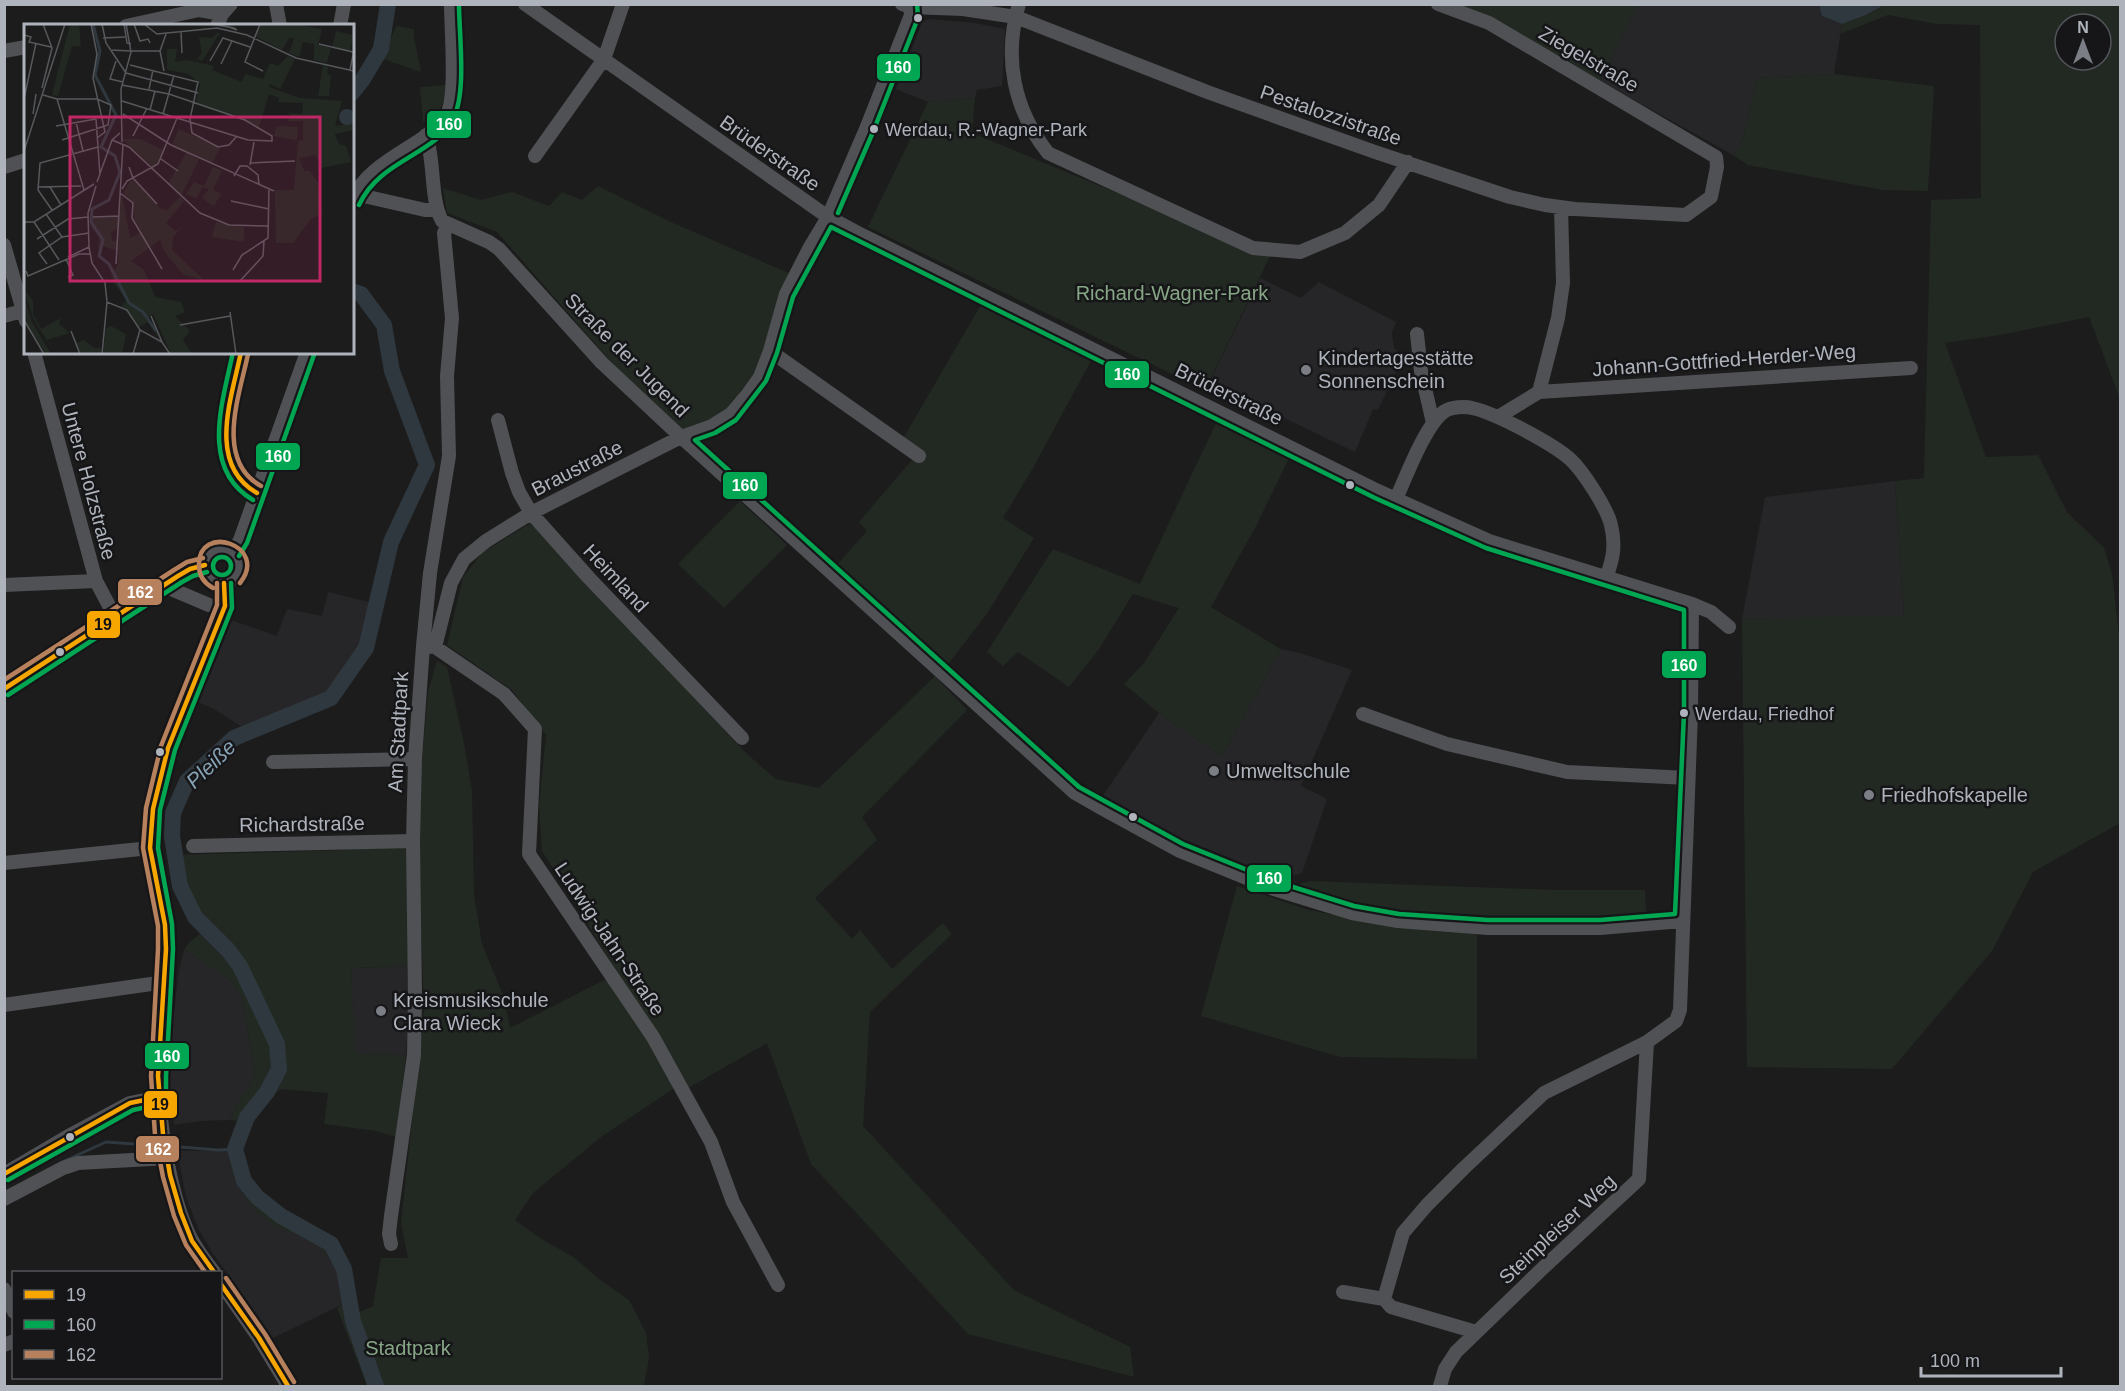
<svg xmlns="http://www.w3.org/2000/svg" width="2125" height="1391" font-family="Helvetica,sans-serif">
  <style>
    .built { fill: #262628 }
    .green { fill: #222922; fill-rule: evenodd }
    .water { fill: #2f383e }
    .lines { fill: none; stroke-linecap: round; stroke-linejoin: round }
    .stream { stroke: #2f383e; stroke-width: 3 }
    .river { stroke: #2f383e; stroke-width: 16 }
    .minor { stroke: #505155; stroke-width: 14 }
    .bus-1-casing { stroke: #161618; stroke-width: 9 }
    .bus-2-casing { stroke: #161618; stroke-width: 9 }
    .bus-3-casing { stroke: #161618; stroke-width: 9 }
    .bus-1 { stroke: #f7a600; stroke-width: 4.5 }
    .bus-2 { stroke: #00a651; stroke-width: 4.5 }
    .bus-3 { stroke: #b6815c; stroke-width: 4.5 }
    .bus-dot { fill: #aeb3bc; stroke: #161618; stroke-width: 2 }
    .poi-dot { fill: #7b7e84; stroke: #161618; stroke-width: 2 }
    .labels { text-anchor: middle; stroke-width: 5; stroke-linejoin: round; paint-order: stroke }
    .bus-label { font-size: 18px; fill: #aeb3bc; stroke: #161618; text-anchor: start }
    .street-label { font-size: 20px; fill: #aeb3bc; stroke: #161618 }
    .park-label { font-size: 20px; fill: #86a686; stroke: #161618 }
    .poi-label { font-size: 20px; fill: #aeb3bc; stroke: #161618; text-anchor: start }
    .water-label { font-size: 21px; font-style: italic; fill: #87a3b5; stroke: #161618 }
    .inset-river { fill: none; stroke: #2f383e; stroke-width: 3 }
    .inset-road { fill: none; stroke: #56585c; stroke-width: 1.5 }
    .view { fill: #c02865; fill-opacity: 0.15; stroke: #c02865; stroke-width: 3 }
    .inset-edge { fill: none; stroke: #aeb3bc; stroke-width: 3 }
    .line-badge { stroke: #161618; stroke-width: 2 }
    .badge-label { font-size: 16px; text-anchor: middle; font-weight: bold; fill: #fff }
    .pale-badge-label { font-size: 16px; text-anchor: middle; font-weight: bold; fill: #111 }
  </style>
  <rect width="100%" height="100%" fill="#1c1c1c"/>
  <path class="built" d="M1638,5H1819L1822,16L1842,24L1834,74L1757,78L1743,140L1733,155L1600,81Z
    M929,19L975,23L1005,29L1002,86L977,90L975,98L928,102L896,89L922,22Z
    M1260,278L1301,298L1319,282L1396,322L1392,333L1394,348L1398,351L1394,358L1401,361L1378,410L1373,409L1355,452L1261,407L1211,379Z
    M1895,481L1904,616L1742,619L1765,497Z
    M328,592L373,603L361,646L332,687L316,699L244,728L212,708L190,699L225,618L277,636L287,609L322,616Z
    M1281,649L1300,653L1352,670L1301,786L1327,799L1302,873L1266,883L1186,848L1100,800L1159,713L1222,756Z
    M184,950L231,980L242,998L255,1075L229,1120L201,1121L174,1125L167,1074L179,969Z
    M412,966L406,1055L354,1054L351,968Z
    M177,1151H229L238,1183L298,1234L321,1247L332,1262L340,1280L345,1303L273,1338L212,1252L199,1230L186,1197Z"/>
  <path class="green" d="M1451,5H1638L1600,81Z
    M1884,5H2120V399L2089,317L2000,335L1945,343L1986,457L2038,455L2067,512L2104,548L2112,574L2120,643V823L2033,872L1992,951L1892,1069L1747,1067L1742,619L1904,615L1895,481L1924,478L1931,200L1981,198L1980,25L1937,24L1888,15L1840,34L1842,24L1866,15ZM2065,24H2101V60H2065Z
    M396,26L414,29V37L421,72L383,59Z
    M1834,74L1934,86L1928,191L1883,190L1748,165L1733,155L1743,140L1757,78Z
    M446,85C443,108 443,110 423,122L420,87Z
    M975,98L972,133L1270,256L1205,390L868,227L928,102Z
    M598,186L673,223L791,274L770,351L731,414L681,437L629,389L613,364L497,232L447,213L443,188L481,200L512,192L549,206L562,192L582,200Z
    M982,303L1093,357L1033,468L1003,518L1034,538L986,615L945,668L834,568L867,531L859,522L917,454L904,437Z
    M1217,421L1290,456L1256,526L1211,607L1281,649L1222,756L1159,713L1124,684L1144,663L1179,608L1133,594L1099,649L1069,687L1018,652L1003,666L987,652L1053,549L1140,584Z
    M740,501L787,545L724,608L678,564Z
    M530,523L747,754L776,779L819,788L935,676L967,710L862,817L877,840L815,898L852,939L860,930L892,969L943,923L952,934L870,1012L863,1126L1014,1290L1130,1347L1134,1377L968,1334L811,1164L767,1043L683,1091L679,1085L601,1137L533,1193L515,1220L540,1238L575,1258L599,1279L629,1300L646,1333L649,1358L644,1386H367L337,1308L345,1303C341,1283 336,1263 321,1248C309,1236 287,1233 272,1224C252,1213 227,1175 229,1151C230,1141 238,1130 241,1121L229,1120L255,1075L242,998L231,980L184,950L189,942L207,929C185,907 179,885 175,855L345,850V843L413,841L412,966L351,968L355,1054L406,1055L396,1137L376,1131L324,1124L328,1093L280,1089C238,1126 223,1170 277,1207C287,1213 298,1219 309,1225C315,1228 325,1230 329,1235C340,1246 349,1266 352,1281C354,1292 354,1302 360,1312L373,1306L381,1258H408L401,1223L424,1011L418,850L420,785L428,691L437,661L447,667L465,748L472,791L474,894L482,944L503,995L510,1028L618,973L542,851L539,806L546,735L512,690L447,645L463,577L482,553Z
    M1310,881L1555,890H1645L1646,914L1556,923L1455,919L1386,913L1347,906L1289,887Z
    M1237,886L1308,910L1392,925L1477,932V1059L1340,1057L1201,1016Z"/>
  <path class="water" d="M1819,5V4L1884,5L1866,15L1842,24L1822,16Z"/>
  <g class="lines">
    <path class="stream" d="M168,1146L218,1150L235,1149
      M62,1162L106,1142L162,1146"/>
    <path class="river" d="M352,93L363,79L381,49L388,4
      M352,291L361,294L384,325L392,371L427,465L391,542L366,648L331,698L234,738L187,781L173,813L172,836L180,886L195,917L228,950L240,966L277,1044L279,1069L267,1092L247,1117L235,1149L244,1181L257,1197L281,1216L331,1244L344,1269L353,1321L376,1386"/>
    <path class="minor" d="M276,4L280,26
      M525,4L828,217L856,232L1378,491L1489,541L1692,604L1711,612L1729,627
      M902,4L910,7L963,9L1016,17L1210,93L1375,152L1510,197L1545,205L1575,209L1686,215L1711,197L1717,167L1716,157L1489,23L1438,4
      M1019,4C1003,58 1014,110 1048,153L1253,248L1300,252L1345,233L1379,205L1408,162
      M126,26L199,10L222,14
      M217,26L222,14L231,4
      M340,26L344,4
      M4,51L26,47
      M426,135C435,161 430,199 442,221L489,242L499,249L602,363L681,437L1075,793L1103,809L1180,851L1274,889L1352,913L1398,921L1488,928H1600L1682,921
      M535,156L604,59L623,4
      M4,167L26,160
      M355,194L425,210H437
      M352,202C361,172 400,154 423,138C431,132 442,124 447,115C457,94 451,31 451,4
      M4,245L26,321
      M4,316L26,310
      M1417,334L1421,371L1433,423
      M770,351L919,456
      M34,352L96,581L115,617
      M241,352C237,373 230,395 227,416C224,442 229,482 257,493
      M1539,392L1911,368
      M1498,417L1539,392L1558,318L1563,283L1561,207
      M498,420L512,473L519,492L531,513L589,578L742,738
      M1396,499C1406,477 1426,423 1445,411C1451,407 1465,406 1472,408C1495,413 1552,443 1570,459C1583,471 1607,508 1611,525C1616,547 1613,558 1606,579
      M205 566a17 17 0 1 1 34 0a17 17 0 1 1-34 0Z
      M233,552L240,540L307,352
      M4,585L96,581
      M164,586L209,605
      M428,646L435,647L504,694L535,729L529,854L653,1037L711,1142L733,1202L778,1285
      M435,647L451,583L464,559L486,541L531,513L681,437L712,426L731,414L748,394L760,377L770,351L786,294L810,247L828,217L866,129L911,15L910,7
      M4,689L178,576L190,569L205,565
      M1363,714L1447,744L1567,772L1688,778
      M273,762L415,759
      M193,846L413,841
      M4,863L150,848
      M4,1005L165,982
      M4,1174L65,1138L130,1103L159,1097
      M4,1199L63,1168L78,1163L169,1158
      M391,1244L389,1234L391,1216L414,1055L415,996L413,841L415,759L423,646L430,573L449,456L447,376L452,318L444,233L448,225
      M214,1272C204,1259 193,1245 187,1230C169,1188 159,1122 158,1076L166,949L165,925L150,848L153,809L168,748L225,606L224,583
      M220,1282L259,1338L288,1386
      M4,1289L14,1312
      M1343,1292L1384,1299L1391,1307L1476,1332
      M1384,1299L1403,1233L1427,1205L1464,1168L1544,1093L1647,1042L1676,1021L1680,1010L1691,713L1692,604
      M4,1345L14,1341
      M1440,1386L1445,1369L1456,1352L1544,1267L1639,1179L1647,1042"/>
    <defs>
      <path id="bus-1" d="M241,352C232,397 206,464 257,493
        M4,689L178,576L190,569L205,565
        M4,1174L130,1103L159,1097
        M214,1272L192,1241L181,1213L170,1175L163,1134L158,1076L166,949L165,925L150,848L153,809L168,748L225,606L224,583
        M220,1283L259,1338L288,1386"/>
      <path id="bus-2" d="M359,205C379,160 435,155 453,119C467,93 459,34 459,4
        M838,213L873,132L918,18L917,4
        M831,227L1375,498L1486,548L1684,610V713L1675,914L1600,920H1488L1399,914L1354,906L1277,882L1183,844L1079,787L695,440L715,433L736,420L766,381L777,353L793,297Z
        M233,352C223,401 199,468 253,500
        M239,556L247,543L314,355
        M213 566a9 9 0 1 1 18 0a9 9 0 1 1-18 0Z
        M8,695L182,582L193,576L207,572
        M8,1180L133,1110L161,1104L166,1100V1076L173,949L172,924L158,848L160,810L175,750L232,608L231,583"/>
      <path id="bus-3" d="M248,354C240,394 214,460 261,486
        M213,588C204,583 199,576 199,566C197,522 270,545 240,583
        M4,680L174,570L187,562L203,558
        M205,1272L186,1245L174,1216L163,1177L155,1135L151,1076L158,949V926L143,848L146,808L161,746L217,605V583
        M226,1278L265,1334L294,1382"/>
    </defs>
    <use href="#bus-1" class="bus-1-casing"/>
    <use href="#bus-2" class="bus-2-casing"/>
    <use href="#bus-3" class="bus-3-casing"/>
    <use href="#bus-1" class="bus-1"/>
    <use href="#bus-2" class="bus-2"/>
    <use href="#bus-3" class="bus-3"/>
  </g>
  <g class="bus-dot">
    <circle cx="918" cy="18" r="5"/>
    <circle cx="874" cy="129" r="5"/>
    <circle cx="1350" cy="485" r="5"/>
    <circle cx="60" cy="652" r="5"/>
    <circle cx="1684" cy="713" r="5"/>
    <circle cx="160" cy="752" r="5"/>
    <circle cx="1133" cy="817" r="5"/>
    <circle cx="70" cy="1137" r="5"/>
  </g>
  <g class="poi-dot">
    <circle cx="1306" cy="370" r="6"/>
    <circle cx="1214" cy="771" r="6"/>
    <circle cx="1869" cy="795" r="6"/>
    <circle cx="381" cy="1011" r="6"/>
  </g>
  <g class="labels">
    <g class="bus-label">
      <text x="885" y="136">Werdau, R.-Wagner-Park</text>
      <text x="1695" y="720">Werdau, Friedhof</text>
    </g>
    <g class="street-label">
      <text transform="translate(1589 59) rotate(30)" y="7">Ziegelstraße</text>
      <text transform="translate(1331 115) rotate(19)" y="7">Pestalozzistraße</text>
      <text transform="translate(770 153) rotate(35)" y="7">Brüderstraße</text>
      <text transform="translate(627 355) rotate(45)" y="7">Straße der Jugend</text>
      <text transform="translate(1724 360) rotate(-4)" y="7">Johann-Gottfried-Herder-Weg</text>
      <text transform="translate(1229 394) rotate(26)" y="7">Brüderstraße</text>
      <text transform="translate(577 468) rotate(-27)" y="7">Braustraße</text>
      <text transform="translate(89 481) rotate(75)" y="7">Untere Holzstraße</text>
      <text transform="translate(616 578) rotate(47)" y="7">Heimland</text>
      <text transform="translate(398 732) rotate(-87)" y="7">Am Stadtpark</text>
      <text transform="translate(302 824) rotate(-1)" y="7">Richardstraße</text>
      <text transform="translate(610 939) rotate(56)" y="7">Ludwig-Jahn-Straße</text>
      <text transform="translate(1557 1229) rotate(-43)" y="7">Steinpleiser Weg</text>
    </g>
    <g class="park-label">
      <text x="1172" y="300">Richard-Wagner-Park</text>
      <text x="408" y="1355">Stadtpark</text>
    </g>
    <g class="poi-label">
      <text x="1318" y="365">Kindertagesstätte<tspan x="1318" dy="23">Sonnenschein</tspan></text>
      <text x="1226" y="778">Umweltschule</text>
      <text x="1881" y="802">Friedhofskapelle</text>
      <text x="393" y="1007">Kreismusikschule<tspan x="393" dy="23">Clara Wieck</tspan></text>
    </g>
    <g class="water-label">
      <text transform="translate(211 764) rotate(-44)" y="7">Pleiße</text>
    </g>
  </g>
  <g transform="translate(24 24)">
    <rect width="330" height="330" fill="#1c1c1c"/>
    <path d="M46,0H55L57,23L48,22L34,72L28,71ZM236,0H272L298,5L294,21L307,24L303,39L290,36V20L279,18L275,33L265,29L270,15L266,13L258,26L231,12ZM312,7L329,11L326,28L308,24ZM193,9H196L178,37L173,35L178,29L175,13L188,14ZM143,25H153L151,38L163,36L190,42L188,46L218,58L221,50L239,55L246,39L254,42L264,32L271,35L256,65L246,60L245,63L276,74L318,77L311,102L330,99V106L311,110L315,120L322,122L327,138L297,144L292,131L275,134L280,147H286L294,158L298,189L286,196L269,219H252L251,166H270L274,117L279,116V97H263L267,92L264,89L278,90L279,79L254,78L255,74L245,70L235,103L172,78L176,60L165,50L143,46ZM299,41L304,43L303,50L307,51L305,72H294ZM253,102L274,103L273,116L250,112ZM155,105L196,124L188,139L148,120ZM98,115H116L140,126L130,144ZM162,129L175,135L157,172L144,160ZM189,143L198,147L189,165L197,170L190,182L178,174L185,165L179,163L172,174L162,170L170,158L180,162ZM108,155L137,185L143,186L156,173L160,177L142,199L151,207L158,203L149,213L148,226L180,256L160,251L142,230L136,216L107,237L120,246L131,273L157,278L161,288L151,292L166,307L159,316L168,330H147L129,290L124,294L132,302L135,315L124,298L115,303L97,282L103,277L90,259L85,242L74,233L75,211L68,205L67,194L95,192L98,171L106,214L118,208L110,194V180L99,169ZM95,204L94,241L89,248L74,229L79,222L93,227L94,218L88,217L87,208ZM192,198L220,203V218L188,213ZM0,266L9,276V290L17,305L36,294L35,300L46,309L23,316L31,330L10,296ZM0,273L8,298L27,330H22L3,299ZM87,302L102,310L98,330H79L82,304ZM60,316L72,325L76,323L77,330H57L52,319Z" fill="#222922" fill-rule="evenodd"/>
    <path d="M315 93a8 8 0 1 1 16 0a8 8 0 1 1-16 0Z" fill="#2f383e"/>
    <path class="inset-river" d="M69,0L76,27L71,51L92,91L77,123L91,132L96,148L85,176L68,185L67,198L79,216L75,232L85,240L105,279L119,288L132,307"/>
    <path class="inset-road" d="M67,0L73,30L69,54L81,108L73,114M78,0L82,19L102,49M100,0L103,19L107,20M110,0L116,17L124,15L126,19M120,0L133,10L193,4L223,11L272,34L330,47M184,0L193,1L210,4L213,6L205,3M236,0L221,38L239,47M157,7L158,29M0,11L7,13L5,18L27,23M79,14L101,13M295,20L329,28M86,26L107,27M107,27H136M92,37L86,55L99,58M186,37L199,14L226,23M197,40L208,17M106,41L174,58L166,95L168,109L194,123L205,121L212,113M326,46L330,26M140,47L136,27L142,10M102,49L174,69M98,61L145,70L221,96L248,112V117L224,116L98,77M18,64L28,24L19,0M125,65L129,46M19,71L33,75H73L87,81M0,75L12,19M33,75L60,166M126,86L131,67M9,90L12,70M99,90L147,121L250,167M139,90L150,51M72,95L76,151M52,98L59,127M32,102L72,95M109,112L123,84M38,116L84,101L87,81M88,116L105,123L176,189L205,201L244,202M98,118L97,65L107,28L102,0M0,127L41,0M137,135L154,147M227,139L271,137M226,141L230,118M105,143L109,154L133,180M210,152L216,142H223L234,151L235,161M73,158L88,116L96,109M72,162L64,189L65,223L68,239L81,259L83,278M15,163L57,162M26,163L37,181M98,165L103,157L134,140L153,94M96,169L109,179L108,194L138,245M207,177L245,185M28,186L14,166L16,139L74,123M22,190L38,213M69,193L95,192M10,198L35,236M0,202L1,198H10L70,160M13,215L44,195L64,193M44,233L65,223M42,235L49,251L44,253M23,240L15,229L38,213L65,209M92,240L99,120M209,246L218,231L244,214L245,164M2,247L4,252L55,230H66M216,257L239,232L240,217M206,288L212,330M127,292L138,318M0,296L20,330M156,301L206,292M47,307L56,330M78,330L83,278L103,286L116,306L138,318L146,330M109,330L116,306"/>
    <path class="view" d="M46,93H296V257H46Z"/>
    <rect width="330" height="330" class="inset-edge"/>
  </g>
  <g class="line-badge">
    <rect x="876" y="53" width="45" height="29" rx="6" fill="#00a651"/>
    <rect x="426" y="110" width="46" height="29" rx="6" fill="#00a651"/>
    <rect x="1104" y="360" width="46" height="29" rx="6" fill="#00a651"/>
    <rect x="255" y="442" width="46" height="29" rx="6" fill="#00a651"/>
    <rect x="722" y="471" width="46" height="29" rx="6" fill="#00a651"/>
    <rect x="117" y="578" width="46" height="28" rx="6" fill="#b6815c"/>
    <rect x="86" y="610" width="35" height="29" rx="6" fill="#f7a600"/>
    <rect x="1661" y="650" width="46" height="29" rx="6" fill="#00a651"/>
    <rect x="1246" y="864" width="46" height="29" rx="6" fill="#00a651"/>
    <rect x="144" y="1042" width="46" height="28" rx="6" fill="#00a651"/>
    <rect x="143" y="1090" width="35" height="29" rx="6" fill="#f7a600"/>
    <rect x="135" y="1135" width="45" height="28" rx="6" fill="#b6815c"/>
  </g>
  <g class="badge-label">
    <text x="898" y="73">160</text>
    <text x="449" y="130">160</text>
    <text x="1127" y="380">160</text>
    <text x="278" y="462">160</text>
    <text x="745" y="491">160</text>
    <text x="140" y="598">162</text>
    <text x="1684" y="671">160</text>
    <text x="1269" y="884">160</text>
    <text x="167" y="1062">160</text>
    <text x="158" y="1155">162</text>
  </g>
  <g class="pale-badge-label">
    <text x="103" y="630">19</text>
    <text x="160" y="1110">19</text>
  </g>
  <rect width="2125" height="1391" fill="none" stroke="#aeb3bc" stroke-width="12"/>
  <rect x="12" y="1271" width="210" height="108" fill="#161618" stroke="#53555a" stroke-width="1.5"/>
  <rect x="24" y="1290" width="30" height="9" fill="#f7a600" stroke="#53555a" stroke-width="1.5"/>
  <text x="66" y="1301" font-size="18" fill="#aeb3bc">19</text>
  <rect x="24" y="1320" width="30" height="9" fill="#00a651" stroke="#53555a" stroke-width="1.5"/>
  <text x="66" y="1331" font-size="18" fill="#aeb3bc">160</text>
  <rect x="24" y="1350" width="30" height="9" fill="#b6815c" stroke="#53555a" stroke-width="1.5"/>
  <text x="66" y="1361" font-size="18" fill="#aeb3bc">162</text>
  <g transform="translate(2083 42)"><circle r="28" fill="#161618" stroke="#53555a" stroke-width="1.5"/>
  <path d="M0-4.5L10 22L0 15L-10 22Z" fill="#7b7e84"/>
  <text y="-9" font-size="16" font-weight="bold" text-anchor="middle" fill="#aeb3bc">N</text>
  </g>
  <path d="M1921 1367v9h140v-9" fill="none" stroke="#aeb3bc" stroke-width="3"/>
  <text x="1930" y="1367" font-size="18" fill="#aeb3bc" stroke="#161618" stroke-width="4.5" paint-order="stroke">100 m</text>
</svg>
